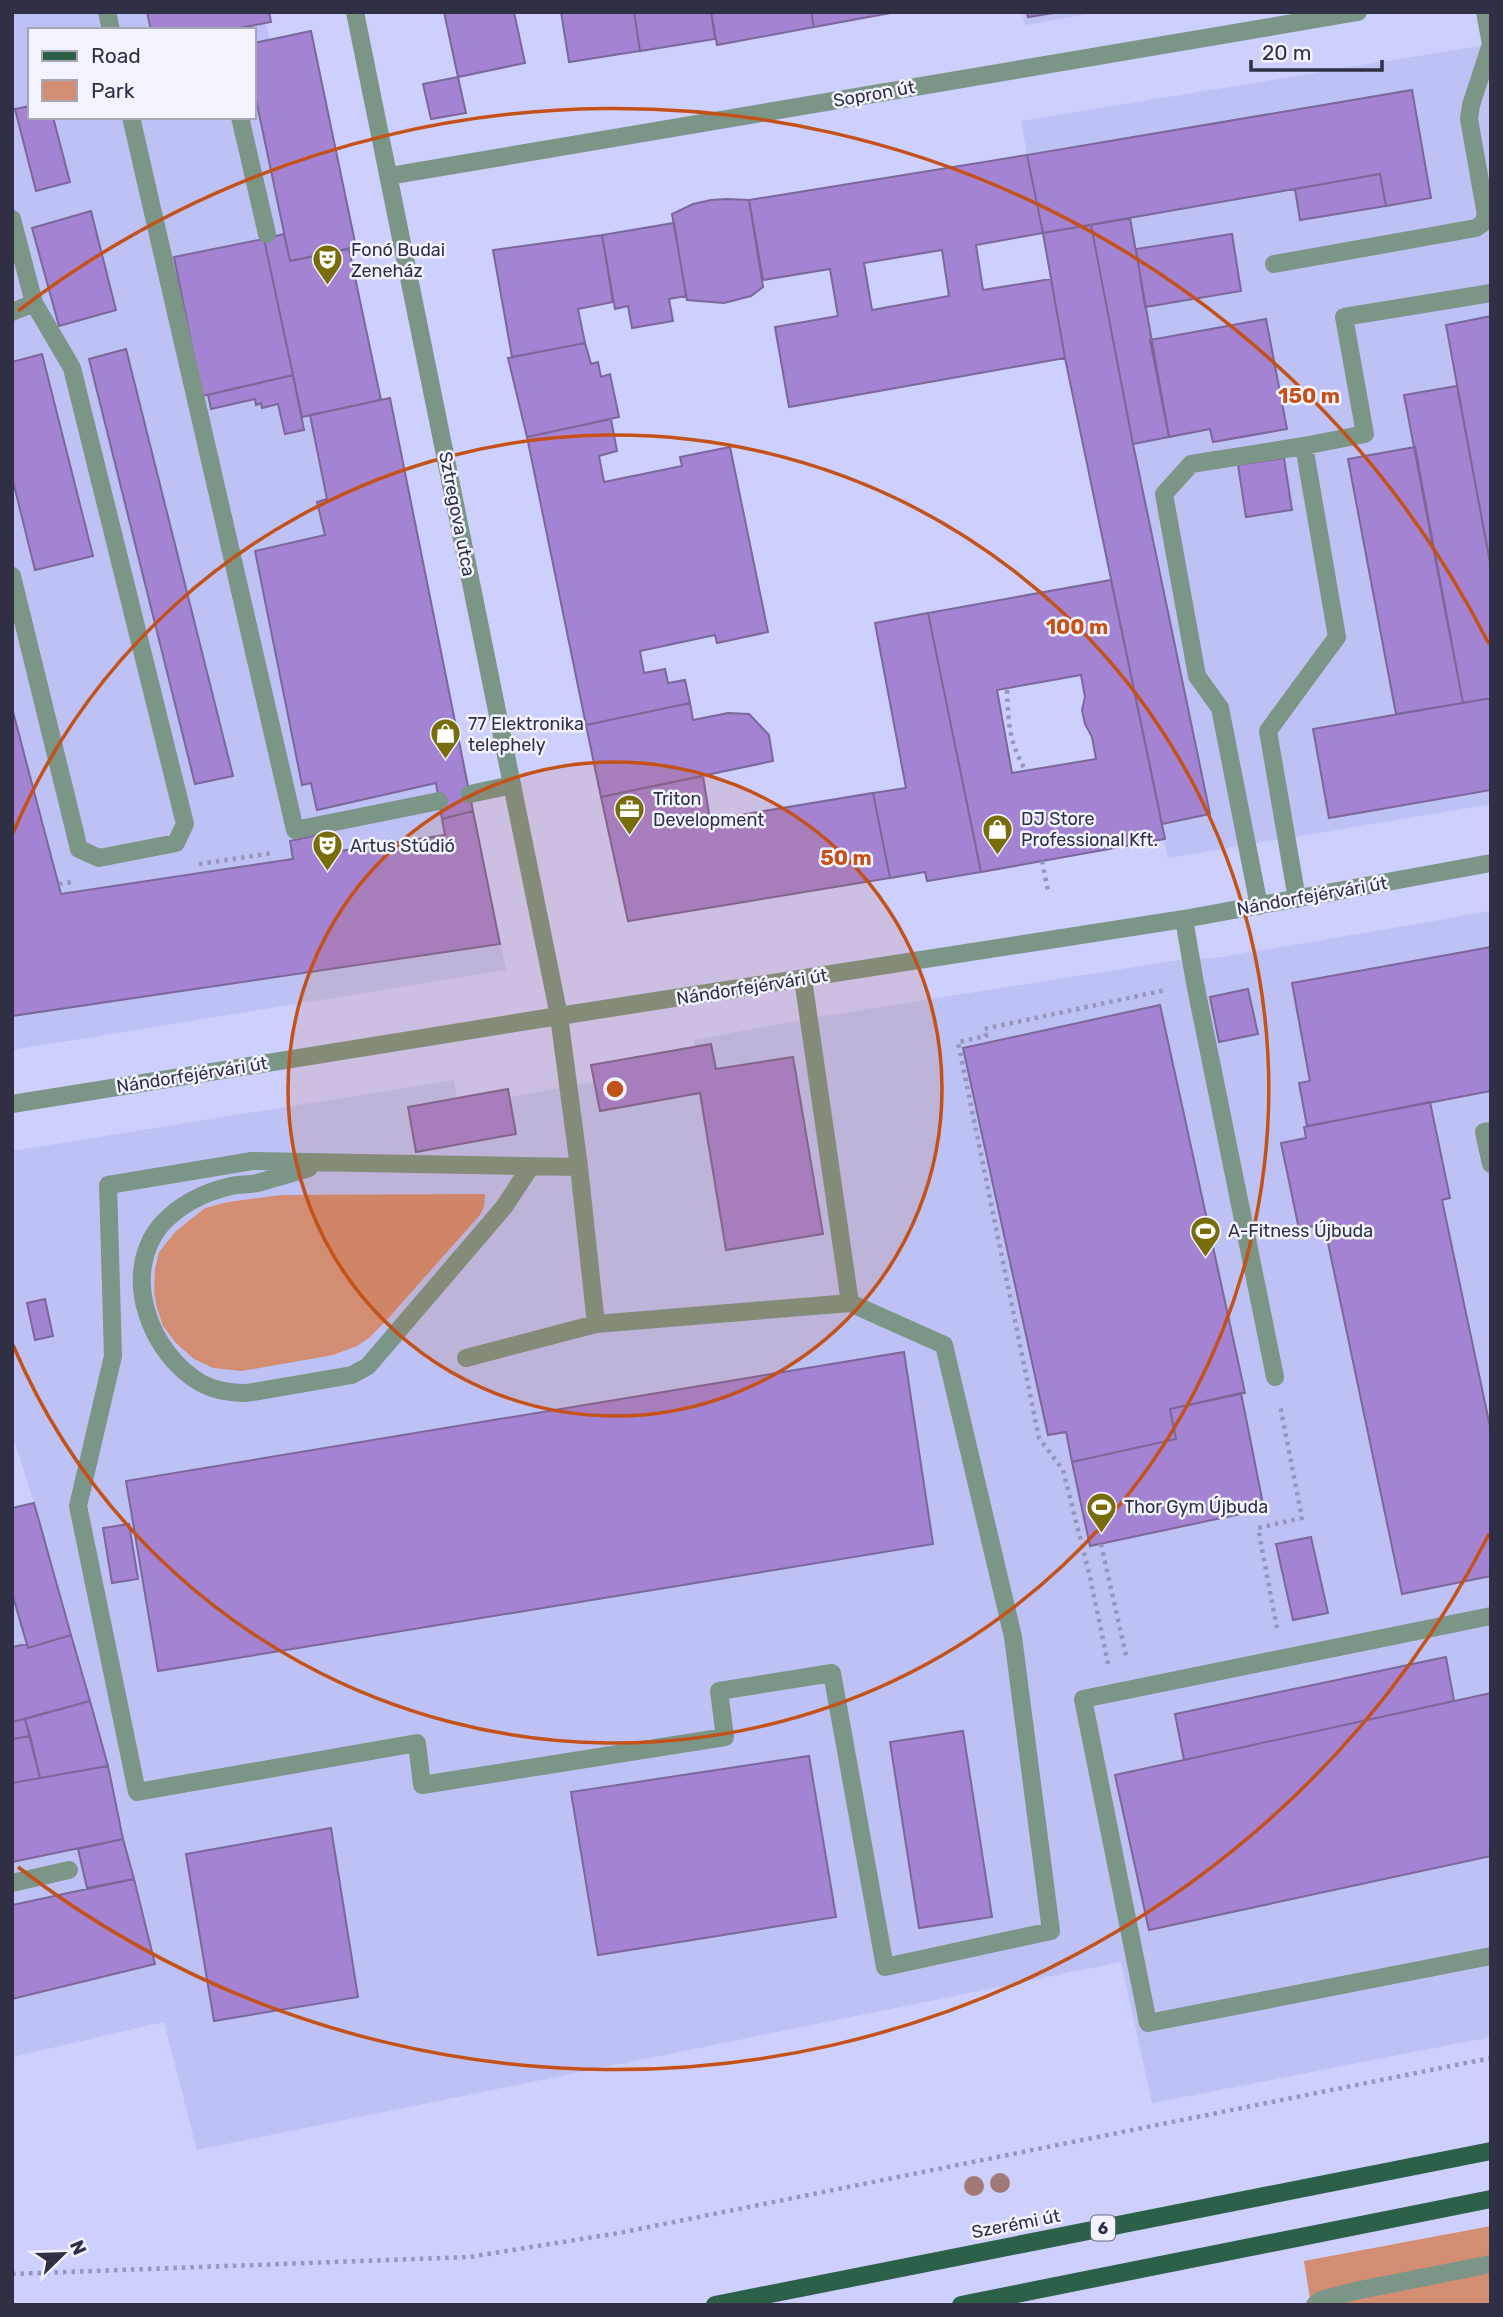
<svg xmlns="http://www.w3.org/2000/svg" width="1503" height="2317" font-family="Rubik,sans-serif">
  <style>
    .built { fill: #bec1f3; fill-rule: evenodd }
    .green { fill: #d38d72 }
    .building { fill: #a483d2; stroke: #7b6799; stroke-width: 2; fill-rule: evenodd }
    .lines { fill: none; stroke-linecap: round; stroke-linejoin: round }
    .path { stroke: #9496bb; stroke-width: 4.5; stroke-dasharray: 3.5 5; stroke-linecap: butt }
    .lane { stroke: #7b9587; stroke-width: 18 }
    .street { stroke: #7b9587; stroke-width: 18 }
    .primary { stroke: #2d6049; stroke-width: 18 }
    .tree { fill: #a37977 }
    .ring { fill: none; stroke: #c35118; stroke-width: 3.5 }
    .labels { text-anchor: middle; stroke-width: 5; stroke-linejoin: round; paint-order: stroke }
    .shield { fill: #f2f3ff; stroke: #6a6a7e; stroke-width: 2 }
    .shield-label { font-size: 16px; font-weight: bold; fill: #2f3046 }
    .street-label { font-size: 18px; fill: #2f3046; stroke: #f2f3ff }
    .poi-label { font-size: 18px; fill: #2f3046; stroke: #f2f3ff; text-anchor: start }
    .centre { fill: #c35118; stroke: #f2f3ff; stroke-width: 3.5 }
    .ring-label { font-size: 21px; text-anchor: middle; font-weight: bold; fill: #c35118; stroke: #f2f3ff; stroke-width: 5; stroke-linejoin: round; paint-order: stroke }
  </style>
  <rect width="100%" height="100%" fill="#cdcffd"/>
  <path class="built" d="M12,12H269L266,23L270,40L311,31L356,247L349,249L381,400L390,398L506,970L12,1050ZM30,30H254V117H30Z
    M1022,12H1101L1025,25Z
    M1491,44V804L1168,858L1065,358L1021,121Z
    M1491,911V2037L1152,2103L1121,1962L197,2150L164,2022L12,2057V1508L34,1502L12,1434V1151L454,1080L457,1098L508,1089L510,1097L594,1082L591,1065L694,1047V1040L824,1016L1172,961L1223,957ZM281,1195L480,1215L385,1322L213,1368L194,1359L176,1343L163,1326L154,1292L159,1252L176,1231L205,1208L228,1202Z"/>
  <path class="green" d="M485,1194L484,1207L480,1215L385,1322L369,1338L357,1346L333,1355L242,1371L213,1368L194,1359L176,1343L163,1326L157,1308L154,1292L155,1269L159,1252L176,1231L205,1208L228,1202L281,1195Z
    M1491,2226V2305H1311L1304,2261Z"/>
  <path class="building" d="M147,12H269L271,22L229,30H151Z
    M444,12H514L525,63L458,77Z
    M561,12H634L640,51L569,62Z
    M634,12H711L715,39L640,51Z
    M711,12H811L814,27L717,45Z
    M811,12H896L814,27Z
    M1027,12H1060L1028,17Z
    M311,31L356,247L290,261L254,90V43Z
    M458,77L466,113L431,119L423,84Z
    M1412,90L1431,198L1386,206L1380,174L1043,233L1027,155Z
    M30,106V117H53L70,182L36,191L15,109Z
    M1027,155L1043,233L976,245L983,290L1051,279L1065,358L789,407L775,327L838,316L830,269L763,280L749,200ZM942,250L949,296L872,310L864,263Z
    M1380,174L1386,206L1300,220L1295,189Z
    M727,199L749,200L763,287L751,296L724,303L687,300L672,214L693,204L711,200Z
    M91,211L116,310L59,326L32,228Z
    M1130,218L1169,437L1133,444L1091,225Z
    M674,223L686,296L669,299L673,321L632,328L628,306L615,309L602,235Z
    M1091,225L1133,444L1210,814L1162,824L1065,358L1043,233Z
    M284,234L290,261L349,249L381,400L302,417L264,239Z
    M1232,234L1241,291L1145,307L1136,249Z
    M602,235L613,302L578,309L585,343L512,357L493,250Z
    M264,239L293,375L202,396L174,257Z
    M1491,316V568L1446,325Z
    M1266,319L1287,429L1213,442L1210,429L1169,437L1150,340Z
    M585,343L591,364L598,362L601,377L610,374L619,417L527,437L508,358Z
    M126,349L233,776L195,784L89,359Z
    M42,354L93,556L35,570L12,477V362Z
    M293,375L304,430L285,434L278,404L262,408L261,403L256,405L255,399L211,409L208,395Z
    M1457,386L1491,568V698L1463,703L1404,395Z
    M390,398L473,811L442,819L436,783L317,810L311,783L302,785L255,551L325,535L317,502L327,499L310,415Z
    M611,419L617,451L599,456L604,482L682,466L680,457L730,447L768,632L717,643L715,635L640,651L644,673L665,669L668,683L685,680L690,703L586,725L527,437Z
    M1415,447L1463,703L1396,714L1348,459Z
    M1284,458L1292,510L1246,517L1238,465Z
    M1111,580L1165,839L981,872L928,613ZM1081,675L1085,697L1082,710L1085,724L1092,737L1096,759L1012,773L997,690Z
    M928,613L981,872L927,881L925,872L890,878L873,793L906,788L875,623Z
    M1491,698V790L1329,818L1313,729Z
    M690,703L693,720L728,713L749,714L769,735L773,761L601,797L586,725Z
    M12,708L61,894L293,859L290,841L317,835L320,854L445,835L442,819L473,811L500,944L12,1016Z
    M703,776L710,820L873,793L890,878L628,921L601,797Z
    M1491,947V1091L1307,1126L1299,1083L1310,1081L1292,983Z
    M1248,989L1258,1034L1219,1042L1210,997Z
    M1160,1005L1245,1393L1170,1409L1176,1439L1072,1462L1066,1432L1048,1435L963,1048Z
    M711,1044L716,1069L793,1057L823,1234L726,1250L700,1093L600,1111L591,1065Z
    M508,1089L516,1134L416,1152L408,1107Z
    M1430,1102L1450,1198L1442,1200L1491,1431V1576L1402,1594L1324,1224L1299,1229L1281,1143L1306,1138L1304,1127Z
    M45,1299L53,1336L35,1340L27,1303Z
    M904,1352L933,1544L158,1671L126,1481Z
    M1241,1393L1264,1509L1090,1546L1072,1462L1176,1439L1170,1409Z
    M34,1503L71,1635L28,1648L12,1593V1508Z
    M129,1524L138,1579L112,1583L103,1528Z
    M1311,1537L1328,1613L1293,1620L1276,1544Z
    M71,1635L90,1701L12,1722V1647L27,1644L28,1648Z
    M1446,1657L1454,1701L1184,1760L1175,1714Z
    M1491,1693V1856L1149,1930L1115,1775Z
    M90,1701L108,1766L40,1778L25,1719Z
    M25,1719L30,1736L12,1739V1722Z
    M963,1731L992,1917L919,1928L890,1742Z
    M30,1736L40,1778L12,1783V1739Z
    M809,1756L836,1917L598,1955L571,1792Z
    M108,1766L123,1839L12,1862V1783Z
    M331,1828L358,1997L214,2021L186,1854Z
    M123,1839L134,1879L87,1888L78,1849Z
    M134,1879L155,1964L12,1999V1905Z"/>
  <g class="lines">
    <path class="path" d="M1007,690C1008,722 1009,743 1026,771
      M1042,861L1048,891
      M199,864L273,853
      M59,884L73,882
      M1101,1544L1127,1660
      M1277,1628L1258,1528L1302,1518L1280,1405
      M1108,1664L1090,1577L1063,1470L1039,1438L958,1042L986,1036L984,1029L1166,990
      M12,2274L469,2257L619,2233L1491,2058"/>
    <path class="lane" d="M107,12L111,30
      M131,117L295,830L439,801
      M240,117L267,234
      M12,219L34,303L72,368L185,824L176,843L99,858L79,849L12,576
      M1274,264L1476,228L1483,223L1486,215L1469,119L1471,105L1491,44L1485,12
      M12,312L34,303
      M470,794L512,785
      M1297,899L1268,731L1337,637L1304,446L1365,434L1344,317L1491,293
      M1259,906L1220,708L1197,676L1164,494L1191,464L1304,446
      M1184,919L1195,983L1275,1377
      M559,1016L579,1167L596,1324L850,1303
      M1491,1131L1484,1132L1491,1164
      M579,1167L252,1161L108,1185L113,1356L78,1506L137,1792L417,1743L422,1785L725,1737L719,1691L832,1673L885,1967L1051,1931L1013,1637L944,1345L850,1303L803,979
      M309,1168C292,1173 275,1178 257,1183C249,1185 239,1184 231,1186C205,1192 179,1205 161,1225C120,1274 150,1354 201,1383C215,1391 231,1393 247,1393L352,1375L368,1366L504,1207L531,1166
      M466,1358L596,1324
      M1491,1616L1083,1699L1148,2023L1491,1956
      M12,1883L69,1870
      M1315,2305L1321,2300L1355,2291L1491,2264"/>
    <path class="street" d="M355,12L559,1016
      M389,176L1358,12
      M12,1104L559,1016L1184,919L1491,863"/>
    <path class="primary" d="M715,2305L1491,2151
      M961,2305L1491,2199"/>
  </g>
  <g class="tree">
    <circle cx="1000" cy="2183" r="10"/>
    <circle cx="974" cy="2186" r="10"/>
  </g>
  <circle cx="615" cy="1089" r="327" fill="#c35118" fill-opacity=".12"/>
  <g class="ring">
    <circle cx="615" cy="1089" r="327"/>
    <path d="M13 833A654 654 0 1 1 13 1345"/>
    <path d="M1489 1534A981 981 0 0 1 18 1867M18 311A981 981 0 0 1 1489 644"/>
  </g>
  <defs>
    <symbol id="theatre-pin" viewBox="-11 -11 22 30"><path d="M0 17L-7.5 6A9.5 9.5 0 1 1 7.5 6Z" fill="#786d0a" stroke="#f2f3ff"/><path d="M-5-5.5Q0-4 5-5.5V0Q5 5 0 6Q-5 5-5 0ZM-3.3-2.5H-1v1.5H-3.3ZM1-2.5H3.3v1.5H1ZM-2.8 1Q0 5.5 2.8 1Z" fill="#fff"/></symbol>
    <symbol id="shop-pin" viewBox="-11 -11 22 30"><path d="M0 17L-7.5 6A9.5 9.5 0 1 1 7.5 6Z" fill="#786d0a" stroke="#f2f3ff"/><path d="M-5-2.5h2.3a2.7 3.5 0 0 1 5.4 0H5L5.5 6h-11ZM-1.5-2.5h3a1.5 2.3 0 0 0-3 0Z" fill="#fff"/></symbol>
    <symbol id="office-pin" viewBox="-11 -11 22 30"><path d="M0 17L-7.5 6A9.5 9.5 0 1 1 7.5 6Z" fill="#786d0a" stroke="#f2f3ff"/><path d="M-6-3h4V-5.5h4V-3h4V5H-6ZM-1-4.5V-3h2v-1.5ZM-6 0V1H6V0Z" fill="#fff"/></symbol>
    <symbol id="stadium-pin" viewBox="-11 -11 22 30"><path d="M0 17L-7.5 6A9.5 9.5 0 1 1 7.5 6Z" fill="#786d0a" stroke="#f2f3ff"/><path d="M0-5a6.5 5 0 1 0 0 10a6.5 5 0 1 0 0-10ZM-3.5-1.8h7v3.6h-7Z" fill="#fff"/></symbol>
  </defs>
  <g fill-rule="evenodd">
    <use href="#theatre-pin" x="310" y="242" width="35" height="47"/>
    <use href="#shop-pin" x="428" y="716" width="35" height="47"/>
    <use href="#office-pin" x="612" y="792" width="35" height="47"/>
    <use href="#shop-pin" x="980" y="812" width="35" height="47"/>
    <use href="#theatre-pin" x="310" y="828" width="35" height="47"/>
    <use href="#stadium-pin" x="1188" y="1214" width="35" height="47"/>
    <use href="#stadium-pin" x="1084" y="1490" width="35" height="47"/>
  </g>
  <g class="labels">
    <rect class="shield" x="1091" y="2215.5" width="24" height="25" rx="5"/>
    <g class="shield-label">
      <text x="1103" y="2234">6</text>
    </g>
    <g class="street-label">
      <text transform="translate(874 94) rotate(-10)" y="6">Sopron út</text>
      <text transform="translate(457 514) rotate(79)" y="6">Sztregova utca</text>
      <text transform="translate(1312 896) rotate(-10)" y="6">Nándorfejérvári út</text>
      <text transform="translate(752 987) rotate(-9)" y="6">Nándorfejérvári út</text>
      <text transform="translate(192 1075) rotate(-9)" y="6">Nándorfejérvári út</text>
      <text transform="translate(1016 2224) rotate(-11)" y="6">Szerémi út</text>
    </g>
    <g class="poi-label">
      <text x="351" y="256">Fonó Budai<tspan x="351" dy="21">Zeneház</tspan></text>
      <text x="468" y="730">77 Elektronika<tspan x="468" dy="21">telephely</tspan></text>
      <text x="653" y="805">Triton<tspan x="653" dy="21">Development</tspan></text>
      <text x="1021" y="825">DJ Store<tspan x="1021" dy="21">Professional Kft.</tspan></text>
      <text x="350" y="852">Artus Stúdió</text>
      <text x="1228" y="1237">A-Fitness Újbuda</text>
      <text x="1124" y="1513">Thor Gym Újbuda</text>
    </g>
  </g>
  <circle cx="615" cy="1089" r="10" class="centre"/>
  <g class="ring-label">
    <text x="1309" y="403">150 m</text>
    <text x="1077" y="634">100 m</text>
    <text x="846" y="865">50 m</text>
  </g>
  <rect width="1503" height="2317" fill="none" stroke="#2f3046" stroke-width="28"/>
  <rect x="28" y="28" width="228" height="91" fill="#f2f3ff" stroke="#a4a5b5" stroke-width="2"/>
  <rect x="42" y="51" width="35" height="10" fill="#2d6049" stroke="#a4a5b5" stroke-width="2"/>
  <text x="91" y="63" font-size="21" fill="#2f3046">Road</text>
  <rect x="42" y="80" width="35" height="21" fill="#d38d72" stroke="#a4a5b5" stroke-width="2"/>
  <text x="91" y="98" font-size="21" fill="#2f3046">Park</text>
  <g transform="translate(63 2254) rotate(67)" stroke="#f2f3ff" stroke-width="5" paint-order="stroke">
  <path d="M0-5L12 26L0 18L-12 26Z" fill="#2f3046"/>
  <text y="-10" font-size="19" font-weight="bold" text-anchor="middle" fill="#2f3046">N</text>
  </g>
  <path d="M1251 60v10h131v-10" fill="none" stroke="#2f3046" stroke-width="3.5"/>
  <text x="1262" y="60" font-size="21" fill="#2f3046" stroke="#f2f3ff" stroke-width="5" paint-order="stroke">20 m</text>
</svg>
